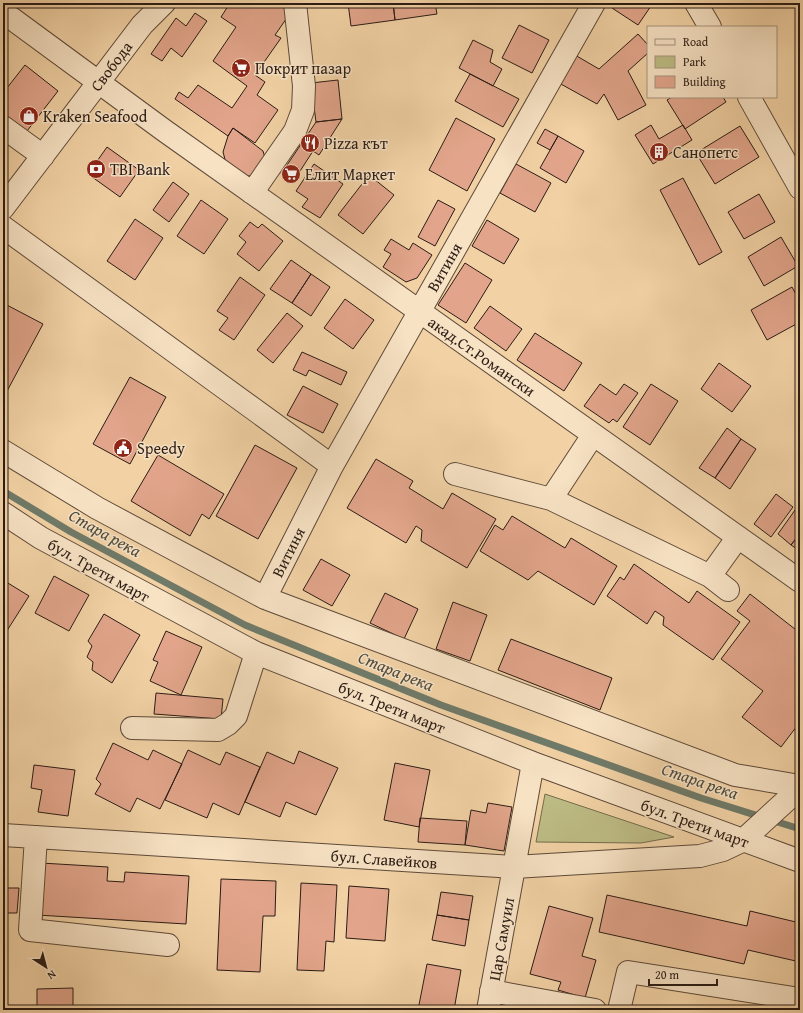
<svg xmlns="http://www.w3.org/2000/svg" width="803" height="1013" font-family="'Gentium Book Plus',serif">
  <style>
    .park { fill: #bdbb84; stroke: #746c4c }
    .lines { fill: none; stroke-linecap: round; stroke-linejoin: round }
    .stream { stroke: #6f7a69; stroke-width: 7 }
    .building { fill: #e2a58b; stroke: #2b1c15 }
    .minor-casing { stroke: #5d4a39; stroke-width: 24 }
    .minor { stroke: #f7e2c4; stroke-width: 22 }
    .labels { text-anchor: middle; stroke-width: 3; stroke-linejoin: round; paint-order: stroke }
    .street-label { font-size: 16px; fill: #2b1c15; stroke: #f7e2c4 }
    .poi-label { font-size: 16px; fill: #2b1c15; stroke: #f7e2c4; text-anchor: start }
    .water-label { font-size: 17px; font-style: italic; fill: #4d4b3f; stroke: #f7e2c4 }
  </style>
  <rect width="100%" height="100%" fill="#f2d2a5"/>
  <filter id="stains"><feTurbulence type="fractalNoise" baseFrequency=".005" numOctaves="4"/><feColorMatrix values="0 0 0 0 .2 0 0 0 0 .09 0 0 0 0 .02 0 0 0 .5 -.17"/></filter>
  <radialGradient id="worn" r=".72"><stop offset=".6" stop-color="#630" stop-opacity="0"/><stop offset="1" stop-color="#630" stop-opacity=".3"/></radialGradient>
  <path class="park" d="M545,794L674,837L641,843L536,842Z"/>
  <g class="lines">
    <path class="stream" d="M3,491L71,532L245,625L441,705L701,798L800,829"/>
  </g>
  <path class="building" d="M230,3H278L291,12L275,35L281,38L255,75L265,82L257,95L278,110L255,143L233,128L228,136L175,99L179,92L188,98L198,85L232,108L247,86L213,61L236,27L221,17Z
    M348,3H393L395,20L351,26Z
    M393,3H435L437,14L395,20Z
    M615,3H653L638,25L612,8Z
    M195,13L207,21L182,57L171,48L162,61L151,54L176,18L186,26Z
    M519,25L549,40L532,73L502,58Z
    M638,34L648,45V53L628,71L646,105L618,120L604,94L597,104L559,83L575,55L599,69Z
    M473,40L493,50L490,62L502,69L493,86L459,68Z
    M25,65L58,91L27,131L3,113V93Z
    M470,74L519,99L503,127L455,101Z
    M338,80L342,119L316,122L311,83Z
    M672,97H723L726,102L685,129L667,100Z
    M456,118L495,139L467,191L429,170Z
    M342,119L319,155L313,151L293,182L281,174L316,122Z
    M651,125L659,139L683,125L692,140L653,164L635,135Z
    M740,126L759,157L715,184L696,153Z
    M233,128L263,151L266,161L255,176H245L226,163L223,152L228,136Z
    M545,129L558,136L550,150L537,143Z
    M558,136L584,151L566,183L540,168Z
    M107,147L139,170L120,197L88,174Z
    M314,164L343,184L320,218L302,207L308,199L296,191Z
    M516,164L551,183L535,212L500,193Z
    M369,175L394,195L363,234L338,215Z
    M683,178L722,252L699,265L660,190Z
    M173,182L189,194L169,222L153,210Z
    M759,194L775,222L744,239L728,212Z
    M201,200L228,219L204,254L177,236Z
    M438,200L455,209L435,246L418,237Z
    M135,219L163,238L135,280L107,261Z
    M487,220L519,239L504,264L472,246Z
    M250,222L258,228L262,224L283,241L259,271L237,254L246,242L239,236Z
    M781,237L798,266L764,286L748,257Z
    M391,239L409,250L413,243L432,255L417,278L406,282L383,267L391,254L384,250Z
    M291,260L311,274L292,303L270,289Z
    M465,263L492,280L466,323L438,305Z
    M311,274L330,287L311,316L292,303Z
    M240,277L265,295L234,340L219,330L228,318L217,311Z
    M792,287L800,302V322L767,340L751,310Z
    M345,299L374,320L353,349L324,328Z
    M3,303L43,324L6,393L3,392Z
    M490,306L522,329L506,351L474,328Z
    M287,313L303,326L273,363L257,350Z
    M535,333L582,363L564,391L517,360Z
    M302,352L347,372L341,385L309,370L306,376L293,370Z
    M719,363L751,386L732,412L701,389Z
    M130,377L166,397L130,464L93,444Z
    M600,384L616,395L624,384L638,393L617,422L613,419L609,423L584,406Z
    M651,384L678,401L650,445L623,427Z
    M303,386L338,404L323,433L287,415Z
    M727,428L741,439L715,478L699,468Z
    M741,439L756,449L730,489L715,478Z
    M255,445L297,468L258,539L216,516Z
    M158,455L224,494L209,519L202,514L190,536L131,501Z
    M376,459L413,481L409,488L443,509L452,493L496,519L467,568L421,541L422,530L416,526L406,543L347,508Z
    M776,494L793,507L771,537L754,524Z
    M800,503V533L791,545L778,534Z
    M512,516L565,548L571,538L617,566L594,605L538,571L528,580L480,551L495,525L503,530Z
    M800,533V551L791,545Z
    M321,559L350,575L332,606L303,590Z
    M634,564L689,603L697,591L740,622L713,660L663,625L664,617L655,611L647,624L607,596L620,577L624,580Z
    M54,576L89,595L69,631L35,613Z
    M3,580L29,596L3,637Z
    M385,593L418,609L404,639L370,623Z
    M750,594L800,633V722L781,747L742,717L763,691L721,659L750,621L737,611Z
    M453,602L487,615L470,661L436,649Z
    M104,614L140,635L112,683L92,670L93,662L87,657L92,646L88,641Z
    M166,631L202,647L181,695L150,681L158,662L153,660Z
    M511,639L612,678L600,710L498,670Z
    M156,693L223,699L221,719L154,714Z
    M113,743L148,760L153,750L182,764L160,809L137,798L130,812L95,794L101,784L96,779Z
    M188,750L220,765L226,752L260,767L239,815L213,803L207,818L165,800Z
    M3,751H7L4,795H3Z
    M299,751L338,768L316,815L286,802L280,817L245,802L267,752L294,764Z
    M395,763L430,770L419,827L384,820Z
    M34,765L75,770L68,816L38,812L42,790L31,788Z
    M488,803L512,807L504,851L465,845L471,810L486,813Z
    M420,818L467,821L465,845L418,842Z
    M41,863L108,867L107,881L124,882L125,872L189,876L186,924L37,915Z
    M221,879L276,881L275,916H263L260,972L217,970Z
    M301,883L337,885L334,942L326,941L324,971L297,970Z
    M349,886L389,889L385,941L346,938Z
    M7,888H19L17,913H4L3,919V898H6Z
    M441,892L473,896L469,920L437,915Z
    M607,895L747,926L750,911L800,923V962L748,950L744,964L599,932Z
    M549,906L593,918L582,956L596,960L585,998L558,990L561,982L530,974Z
    M437,915L469,920L465,946L432,940Z
    M427,964L461,970L454,1010H418Z
    M73,988V1010H37V989Z"/>
  <g class="lines">
    <defs>
      <path id="minor" d="M696,3L710,27
        M3,12L165,131L800,581
        M749,97L800,188
        M3,127L43,156
        M252,193L295,131L303,110L304,86L295,3
        M3,208L142,25L164,3
        M3,227L332,466
        M3,451L97,508L265,598L735,775L800,786
        M455,474L551,499L710,576L728,590
        M551,499L593,435
        M3,513L41,538L256,653L533,763L800,861
        M710,576L738,537
        M265,598L332,466L594,3
        M132,728L218,730L228,724L236,716L256,653
        M3,835L514,867L700,856L723,850L742,841L800,788
        M36,837L30,930L168,945
        M491,991L595,1010
        M488,1010L533,763
        M619,1010L628,972L800,999"/>
    </defs>
    <use href="#minor" class="minor-casing"/>
    <use href="#minor" class="minor"/>
  </g>
  <defs>
    <symbol id="supermarket-disc" viewBox="-11 -11 22 22"><circle r="9.5" fill="#8f2418" stroke="#f7e2c4"/><path d="M-6-5.5h2.5l.6 2H6L4.5 2H-2.5L-4.4-4H-6ZM-1.5 3.2a1.3 1.3 0 1 0 .1 0ZM3 3.2a1.3 1.3 0 1 0 .1 0Z" fill="#fff"/></symbol>
    <symbol id="shop-disc" viewBox="-11 -11 22 22"><circle r="9.5" fill="#8f2418" stroke="#f7e2c4"/><path d="M-5-2.5h2.3a2.7 3.5 0 0 1 5.4 0H5L5.5 6h-11ZM-1.5-2.5h3a1.5 2.3 0 0 0-3 0Z" fill="#fff"/></symbol>
    <symbol id="restaurant-disc" viewBox="-11 -11 22 22"><circle r="9.5" fill="#8f2418" stroke="#f7e2c4"/><path d="M-5-6h1v4h1v-4h1v4h1v-4h1v5L-1.5 .5V6h-2V.5L-5-1ZM5-6V6H3V1.5H1.5Q1.5-4 5-6Z" fill="#fff"/></symbol>
    <symbol id="building-disc" viewBox="-11 -11 22 22"><circle r="9.5" fill="#8f2418" stroke="#f7e2c4"/><path d="M-4-6H4V6H1V3H-1V6H-4ZM-2.5-4.3h1.7v1.8h-1.7ZM.8-4.3h1.7v1.8H.8ZM-2.5-1h1.7V.8h-1.7ZM.8-1h1.7V.8H.8Z" fill="#fff"/></symbol>
    <symbol id="bank-disc" viewBox="-11 -11 22 22"><circle r="9.5" fill="#8f2418" stroke="#f7e2c4"/><path d="M-6-4H6V4H-6ZM0-2.3a2.3 2.3 0 1 0 0 4.6a2.3 2.3 0 1 0 0-4.6Z" fill="#fff"/></symbol>
    <symbol id="civic-disc" viewBox="-11 -11 22 22"><circle r="9.5" fill="#8f2418" stroke="#f7e2c4"/><path d="M-.6-6.5H3V-4.5H.6V-3L4-1V1h2V6H-6V1h2V-1L-.6-3ZM-1.2 2.5V6h2.4V2.5Z" fill="#fff"/></symbol>
  </defs>
  <g fill-rule="evenodd">
    <use href="#supermarket-disc" x="230" y="57" width="22" height="22"/>
    <use href="#shop-disc" x="18" y="105" width="22" height="22"/>
    <use href="#restaurant-disc" x="299" y="132" width="22" height="22"/>
    <use href="#building-disc" x="648" y="141" width="22" height="22"/>
    <use href="#bank-disc" x="85" y="158" width="22" height="22"/>
    <use href="#supermarket-disc" x="280" y="163" width="22" height="22"/>
    <use href="#civic-disc" x="112" y="437" width="22" height="22"/>
  </g>
  <g class="labels">
    <g class="street-label">
      <text transform="translate(111 66) rotate(-53)" y="6">Свобода</text>
      <text transform="translate(444 267) rotate(-60)" y="6">Витиня</text>
      <text transform="translate(482 356) rotate(35)" y="6">акад.Ст.Романски</text>
      <text transform="translate(288 552) rotate(-63)" y="6">Витиня</text>
      <text transform="translate(99 570) rotate(29)" y="6">бул. Трети март</text>
      <text transform="translate(392 707) rotate(22)" y="6">бул. Трети март</text>
      <text transform="translate(695 823) rotate(20)" y="6">бул. Трети март</text>
      <text transform="translate(384 859) rotate(4)" y="6">бул. Славейков</text>
      <text transform="translate(501 939) rotate(-80)" y="6">Цар Самуил</text>
    </g>
    <g class="poi-label">
      <text x="255" y="74">Покрит пазар</text>
      <text x="43" y="122">Kraken Seafood</text>
      <text x="324" y="149">Pizza кът</text>
      <text x="673" y="158">Санопетс</text>
      <text x="110" y="175">TBI Bank</text>
      <text x="305" y="180">Елит Маркет</text>
      <text x="137" y="454">Speedy</text>
    </g>
    <g class="water-label">
      <text transform="translate(105 533) rotate(29)" y="6">Стара река</text>
      <text transform="translate(396 671) rotate(22)" y="6">Стара река</text>
      <text transform="translate(700 781) rotate(19)" y="6">Стара река</text>
    </g>
  </g>
  <rect width="803" height="1013" fill="none" stroke="#f2d2a5" stroke-width="16"/>
  <rect x="4" y="4" width="795" height="1005" fill="none" stroke="#2b1c15" stroke-width="2"/>
  <rect x="8" y="8" width="787" height="997" fill="none" stroke="#2b1c15"/>
  <rect x="647" y="26" width="130" height="72" fill="#f7e2c4" stroke="#a5937e"/>
  <rect x="655" y="39" width="20" height="6" fill="#f7e2c4" stroke="#a5937e"/>
  <text x="683" y="46" font-size="12" fill="#2b1c15">Road</text>
  <rect x="655" y="56" width="20" height="12" fill="#bdbb84" stroke="#a5937e"/>
  <text x="683" y="66" font-size="12" fill="#2b1c15">Park</text>
  <rect x="655" y="76" width="20" height="12" fill="#e2a58b" stroke="#a5937e"/>
  <text x="683" y="86" font-size="12" fill="#2b1c15">Building</text>
  <g transform="translate(46 967) rotate(144)" stroke="#f7e2c4" stroke-width="3" paint-order="stroke">
  <path d="M0-3L7 15L0 10L-7 15Z" fill="#2b1c15"/>
  <text y="-6" font-size="11" font-weight="bold" text-anchor="middle" fill="#2b1c15">N</text>
  </g>
  <path d="M649 979v6h68v-6" fill="none" stroke="#2b1c15" stroke-width="2"/>
  <text x="655" y="979" font-size="12" fill="#2b1c15" stroke="#f7e2c4" stroke-width="3" paint-order="stroke">20 m</text>
  <rect width="100%" height="100%" filter="url(#stains)"/>
  <rect width="100%" height="100%" fill="url(#worn)"/>
</svg>
